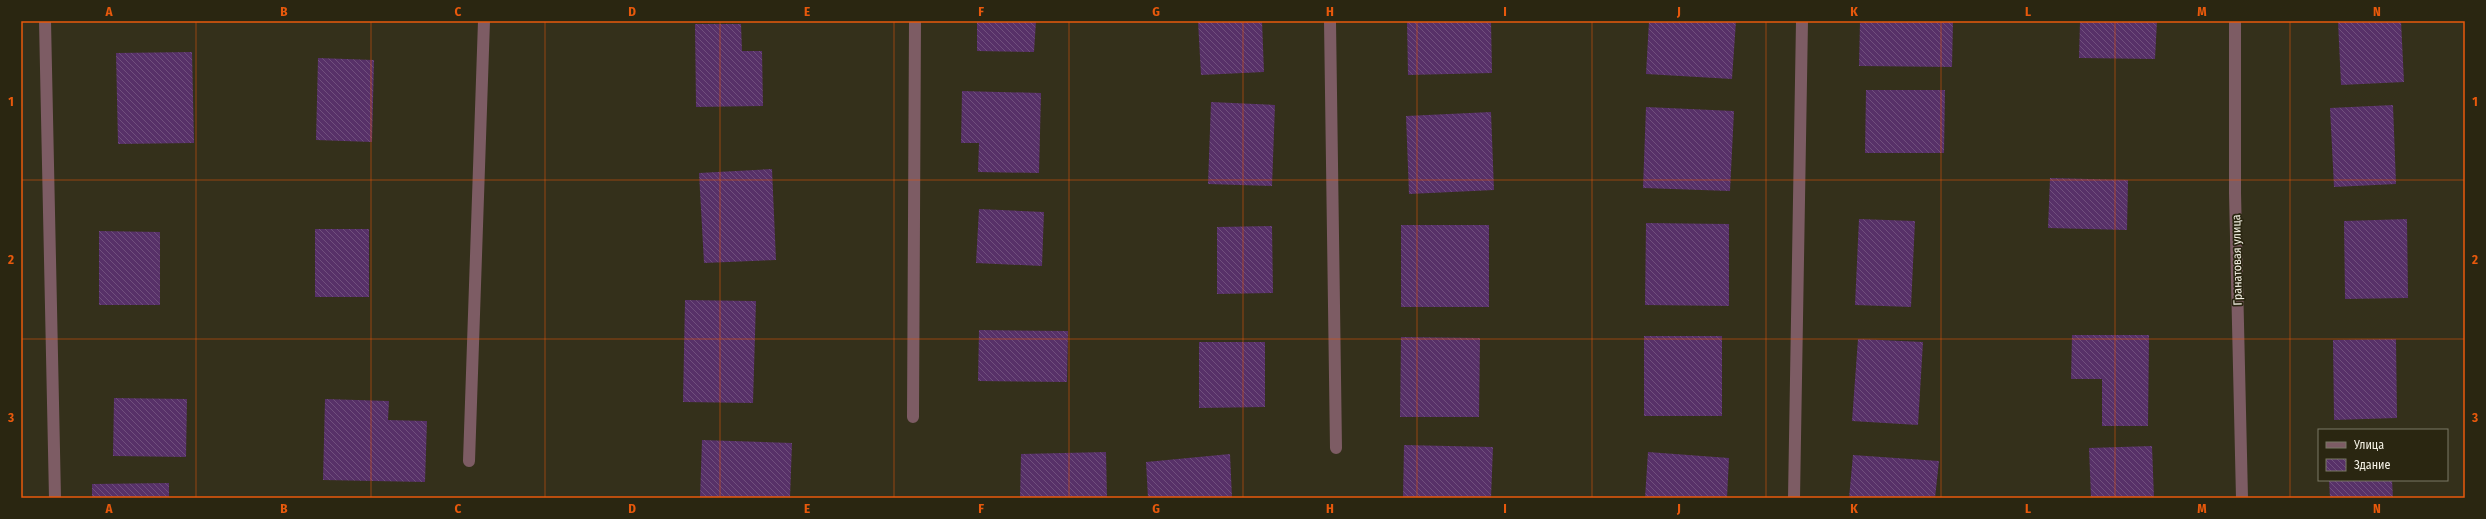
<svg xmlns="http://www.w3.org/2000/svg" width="2486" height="519" font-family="'Fira Sans Condensed',sans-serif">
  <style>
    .building { fill: url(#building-back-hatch) }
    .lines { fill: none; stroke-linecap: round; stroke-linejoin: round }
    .street { stroke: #7d5c64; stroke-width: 12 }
    .grid { fill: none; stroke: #e8590c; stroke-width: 1; stroke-opacity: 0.55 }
    .labels { text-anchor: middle; stroke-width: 3.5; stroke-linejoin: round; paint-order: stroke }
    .street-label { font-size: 12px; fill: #f5f2e5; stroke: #2a2611 }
    .neatline { fill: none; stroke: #e8590c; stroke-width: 1.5 }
    .grid-label { font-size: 13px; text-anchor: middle; font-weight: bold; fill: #e8590c }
  </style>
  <defs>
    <pattern id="building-back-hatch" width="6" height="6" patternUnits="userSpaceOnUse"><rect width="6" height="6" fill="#573168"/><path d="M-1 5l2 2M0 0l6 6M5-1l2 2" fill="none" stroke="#704f7d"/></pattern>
  </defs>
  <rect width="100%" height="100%" fill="#34301b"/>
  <path class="building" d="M977,21H1036L1034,52L977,51Z
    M1198,21H1262L1264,72L1201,75Z
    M1407,21H1491L1492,73L1408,75Z
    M1649,21H1736L1732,79L1646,74Z
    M1860,21H1953L1952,67L1859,66Z
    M2080,21H2157L2155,59L2079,58Z
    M2338,21H2401L2404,82L2341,85Z
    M695,24H741L742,51H762L763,106L696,107Z
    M192,52L194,143L118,144L116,53Z
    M318,58L374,60L372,142L316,140Z
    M1866,90H1945L1944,153H1865Z
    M962,91L1041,93L1039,173L978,172L979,143H961Z
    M1211,102L1275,105L1272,186L1208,184Z
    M2393,105L2396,184L2334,187L2330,108Z
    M1646,107L1734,111L1730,191L1643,188Z
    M1491,112L1494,190L1409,194L1406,116Z
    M772,169L776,260L704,263L699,173Z
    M2050,178L2128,180L2127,230L2048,228Z
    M979,209L1044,212L1042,266L976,263Z
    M1859,219L1915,221L1911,307L1855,305Z
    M2407,219L2408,298L2345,299L2344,221Z
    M1646,223L1729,224V306L1645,305Z
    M1401,225H1489V307H1401Z
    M1272,226L1273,293L1217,294V227Z
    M315,229H369V297H315Z
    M99,231L160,232V305H99Z
    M685,300L756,301L753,403L683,402Z
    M979,330L1068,331L1067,382L978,381Z
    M2072,335H2149L2148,426H2102V379H2071Z
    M1644,336H1722V416H1644Z
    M1401,337L1480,338L1479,417H1400Z
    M1858,339L1923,342L1918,425L1852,421Z
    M2396,339L2397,418L2334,420L2333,340Z
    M1199,342H1265V407L1199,408Z
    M114,398L187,399L186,457L113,456Z
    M325,399L389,401L388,420L427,421L425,482L323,480Z
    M702,440L792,443L790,498H700Z
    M1404,445L1493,447L1491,498H1403Z
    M2152,446L2154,498H2091L2089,448Z
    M1106,452L1107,498H1020L1021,454Z
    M1648,452L1729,458L1727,498H1645Z
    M1230,454L1232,498H1148L1146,462Z
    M1853,455L1939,461L1935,498H1849Z
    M2329,480H2392L2393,498H2330Z
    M169,483V498H92V484Z"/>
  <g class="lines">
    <path class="street" d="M45,21L55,498
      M1330,21L1336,448
      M2235,21V193L2242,498
      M913,417L915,21
      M469,461L484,21
      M1794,498L1802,21"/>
  </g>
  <path class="grid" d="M196,21V498M371,21V498M545,21V498M720,21V498M894,21V498M1069,21V498M1243,21V498M1417,21V498M1592,21V498M1766,21V498M1941,21V498M2115,21V498M2290,21V498M21,180H2465M21,339H2465"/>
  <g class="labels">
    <g class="street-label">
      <text transform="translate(2237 260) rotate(-91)" y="4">Гранатовая улица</text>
    </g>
  </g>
  <rect width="2486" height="519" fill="none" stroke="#2a2611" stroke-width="44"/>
  <rect x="2318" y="429" width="130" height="52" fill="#2a2611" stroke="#7b7866"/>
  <rect x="2326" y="442" width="20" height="6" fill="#7d5c64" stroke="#7b7866"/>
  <text x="2354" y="449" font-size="12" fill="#f5f2e5">Улица</text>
  <rect x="2326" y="459" width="20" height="12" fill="url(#building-back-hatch)" stroke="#7b7866"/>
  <text x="2354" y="469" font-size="12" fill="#f5f2e5">Здание</text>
  <rect x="22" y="22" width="2442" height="475" class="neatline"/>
  <g class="grid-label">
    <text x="109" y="16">A</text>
    <text x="284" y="16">B</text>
    <text x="458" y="16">C</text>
    <text x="632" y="16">D</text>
    <text x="807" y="16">E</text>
    <text x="981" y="16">F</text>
    <text x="1156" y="16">G</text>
    <text x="1330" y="16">H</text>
    <text x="1505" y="16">I</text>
    <text x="1679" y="16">J</text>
    <text x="1854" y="16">K</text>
    <text x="2028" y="16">L</text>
    <text x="2202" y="16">M</text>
    <text x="2377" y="16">N</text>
    <text x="11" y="106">1</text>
    <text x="2475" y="106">1</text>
    <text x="11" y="264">2</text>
    <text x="2475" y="264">2</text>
    <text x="11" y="422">3</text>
    <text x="2475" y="422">3</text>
    <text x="109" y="513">A</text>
    <text x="284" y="513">B</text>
    <text x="458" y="513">C</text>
    <text x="632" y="513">D</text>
    <text x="807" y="513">E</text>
    <text x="981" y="513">F</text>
    <text x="1156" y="513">G</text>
    <text x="1330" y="513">H</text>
    <text x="1505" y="513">I</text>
    <text x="1679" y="513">J</text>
    <text x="1854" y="513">K</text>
    <text x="2028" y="513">L</text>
    <text x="2202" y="513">M</text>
    <text x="2377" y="513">N</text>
  </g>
</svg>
